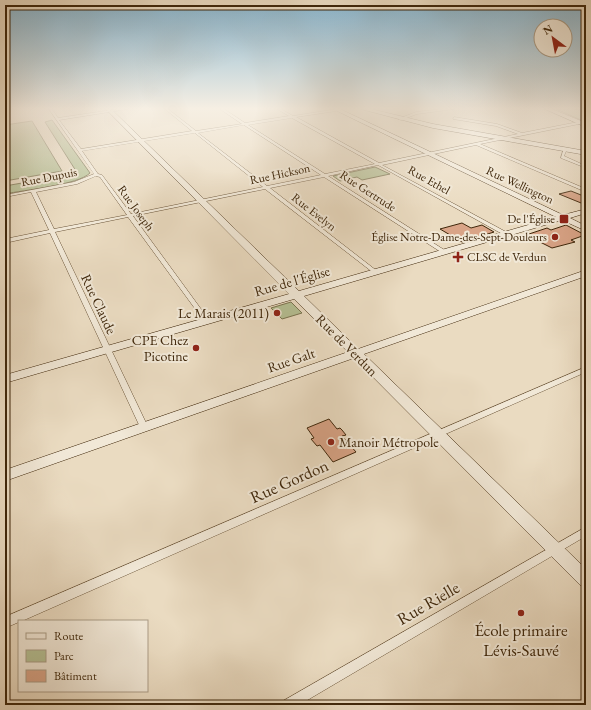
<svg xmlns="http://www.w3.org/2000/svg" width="591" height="710" font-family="'EB Garamond',serif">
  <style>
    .green { fill: #b5c094; stroke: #7a7450 }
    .building { fill: #d9a487; stroke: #3f270b }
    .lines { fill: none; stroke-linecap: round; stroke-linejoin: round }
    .street-casing { stroke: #6a5438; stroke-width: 1 }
    .secondary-casing { stroke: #3f270b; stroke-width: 1 }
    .street { fill: #f1e8d7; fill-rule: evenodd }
    .secondary { fill: #f1e8d7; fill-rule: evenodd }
    .poi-dot { fill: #8f2418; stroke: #f1e8d7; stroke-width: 1.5 }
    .labels { text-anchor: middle; stroke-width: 4; stroke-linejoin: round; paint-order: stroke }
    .far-street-label { font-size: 12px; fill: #3f270b; stroke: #f1e8d7 }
    .far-poi-label { font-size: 12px; fill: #3f270b; stroke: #f1e8d7; text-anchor: end }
    .street-label { font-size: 14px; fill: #3f270b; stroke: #f1e8d7 }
    .poi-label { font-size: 14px; fill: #3f270b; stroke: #f1e8d7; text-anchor: end }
    .near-street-label { font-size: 17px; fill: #3f270b; stroke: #f1e8d7 }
    .near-poi-label { font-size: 17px; fill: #3f270b; stroke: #f1e8d7 }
  </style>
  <rect width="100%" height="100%" fill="#eadbc1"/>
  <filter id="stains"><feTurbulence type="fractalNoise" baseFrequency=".005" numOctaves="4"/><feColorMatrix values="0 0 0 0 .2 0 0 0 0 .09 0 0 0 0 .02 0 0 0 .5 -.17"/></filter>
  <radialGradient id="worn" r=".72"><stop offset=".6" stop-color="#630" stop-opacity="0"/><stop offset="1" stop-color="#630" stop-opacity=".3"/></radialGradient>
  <path class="green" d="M556,109H586V120H581Z
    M52,120L90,173C78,185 24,190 5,194V186L67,175L76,171L45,122Z
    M32,121L62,171L5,181V125Z
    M375,167L390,174L362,180L357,177L340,181L333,176Z
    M291,302L302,313L282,319L271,308Z"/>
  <path class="building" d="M571,191L586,197V205L559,194Z
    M462,223L471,228L482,225L494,232L462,242L440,229Z
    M566,225L585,235L571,240L575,242L552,248L526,235L547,228L551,230Z
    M329,419L337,429L340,428L342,430L346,435L342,436L356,452L333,462L320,445L317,446L311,439L314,438L307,428Z"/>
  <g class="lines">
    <defs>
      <path id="street" d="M49,109H52L58,118L118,109H128L59,120L81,149L192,131L165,109H168L196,131L242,124L220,109H224L245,123L289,116L277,109H281L293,116L337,109L336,111L296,117L379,163L518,134L496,126L453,119L454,117L497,124L522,133L583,121L584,123L480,144L586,189V192L476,145L382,165L508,233L509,234L506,236L378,165L328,176L446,251L447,252L444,254L324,177L270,188L377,271V273L375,274L265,189L133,216L209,320L206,322L204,321L128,217L55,232L148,427L147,429H141L140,427L50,233L5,243V239L49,230L31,192L5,197V195L74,182L94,174ZM292,118L375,164L325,174L248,125ZM244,125L321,175L267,186L198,133ZM195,133L263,187L131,214L102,175L98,174L82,151ZM96,176L100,177L127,215L54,229L36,192L77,184Z
        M441,109H454L417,114L401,120L398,119L416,112Z
        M564,148L567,149L564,156L586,166V168L561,158Z
        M586,367V372L22,621H19V622L5,628V617Z
        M586,527V536L299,705H281L283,701Z"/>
      <path id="secondary" d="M106,109H111L299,291L556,217L333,109H340L563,215L586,209V213L570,218L586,226V231L562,220L304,296L358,349L586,270V276L364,354L586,569V588L580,585L354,358L5,481V470L348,352L294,299L5,383V375L289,294Z
        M361,109H371L433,124L586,151V155L433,128Z
        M545,109H552L586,123V127Z"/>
    </defs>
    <use href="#street" class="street-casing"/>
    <use href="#secondary" class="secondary-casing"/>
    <use href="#street" class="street"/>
    <use href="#secondary" class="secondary"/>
  </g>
  <linearGradient id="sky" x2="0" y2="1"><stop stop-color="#88b7d2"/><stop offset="0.52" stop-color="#f6efe3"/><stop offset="1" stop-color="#f6efe3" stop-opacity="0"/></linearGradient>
  <rect width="591" height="209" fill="url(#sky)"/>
  <g class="poi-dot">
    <rect x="559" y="214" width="10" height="10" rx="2"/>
    <circle cx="555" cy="237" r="4"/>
    <path d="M456 251h4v4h4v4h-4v4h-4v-4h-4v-4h4z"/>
    <circle cx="277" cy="313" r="4"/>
    <circle cx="196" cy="348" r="4"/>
    <circle cx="331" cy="442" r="4"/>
    <circle cx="521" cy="613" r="4"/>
  </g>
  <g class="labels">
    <g class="far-street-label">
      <text transform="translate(280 174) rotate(-12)" y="4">Rue Hickson</text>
      <text transform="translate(49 177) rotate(-11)" y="4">Rue Dupuis</text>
      <text transform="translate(429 180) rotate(29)" y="4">Rue Ethel</text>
      <text transform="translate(520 185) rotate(25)" y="4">Rue Wellington</text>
      <text transform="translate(368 191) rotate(33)" y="4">Rue Gertrude</text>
      <text transform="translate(136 208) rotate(54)" y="4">Rue Joseph</text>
      <text transform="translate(314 212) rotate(38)" y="4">Rue Evelyn</text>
    </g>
    <g class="far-poi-label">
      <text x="555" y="223">De l'Église</text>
      <text x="547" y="241">Église Notre-Dame-des-Sept-Douleurs</text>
      <text x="467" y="261" text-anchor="start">CLSC de Verdun</text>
    </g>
    <g class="street-label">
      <text transform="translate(292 281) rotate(-16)" y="5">Rue de l'Église</text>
      <text transform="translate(99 304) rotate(65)" y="5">Rue Claude</text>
      <text transform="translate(347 345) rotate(45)" y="5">Rue de Verdun</text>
      <text transform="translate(291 360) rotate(-19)" y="5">Rue Galt</text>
    </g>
    <g class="poi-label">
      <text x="269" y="318">Le Marais (2011)</text>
      <text x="188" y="345">CPE Chez<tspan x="188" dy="16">Picotine</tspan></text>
      <text x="339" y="447" text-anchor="start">Manoir Métropole</text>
    </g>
    <g class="near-street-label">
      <text transform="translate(289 481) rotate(-24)" y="6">Rue Gordon</text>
      <text transform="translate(428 603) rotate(-30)" y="6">Rue Rielle</text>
    </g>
    <g class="near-poi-label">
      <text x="521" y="636">École primaire<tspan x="521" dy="20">Lévis-Sauvé</tspan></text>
    </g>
  </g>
  <rect width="591" height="710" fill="none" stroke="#eadbc1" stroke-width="20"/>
  <rect x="6" y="6" width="579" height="698" fill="none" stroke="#3f270b" stroke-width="2"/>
  <rect x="10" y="10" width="571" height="690" fill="none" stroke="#3f270b"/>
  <rect x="18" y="620" width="130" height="72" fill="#f1e8d7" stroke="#aa9b85"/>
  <rect x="26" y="633" width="20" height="6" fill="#f1e8d7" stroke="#aa9b85"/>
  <text x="54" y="640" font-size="12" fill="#3f270b">Route</text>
  <rect x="26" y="650" width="20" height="12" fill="#b5c094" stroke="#aa9b85"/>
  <text x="54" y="660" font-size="12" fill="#3f270b">Parc</text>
  <rect x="26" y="670" width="20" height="12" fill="#d9a487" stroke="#aa9b85"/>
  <text x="54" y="680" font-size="12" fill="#3f270b">Bâtiment</text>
  <g transform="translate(553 38) rotate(328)"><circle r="19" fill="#f1e8d7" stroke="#aa9b85"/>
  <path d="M0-3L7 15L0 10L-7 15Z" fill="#8f2418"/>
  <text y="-6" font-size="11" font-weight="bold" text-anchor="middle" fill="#3f270b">N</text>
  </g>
  <rect width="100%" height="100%" filter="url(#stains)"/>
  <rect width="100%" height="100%" fill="url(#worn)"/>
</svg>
